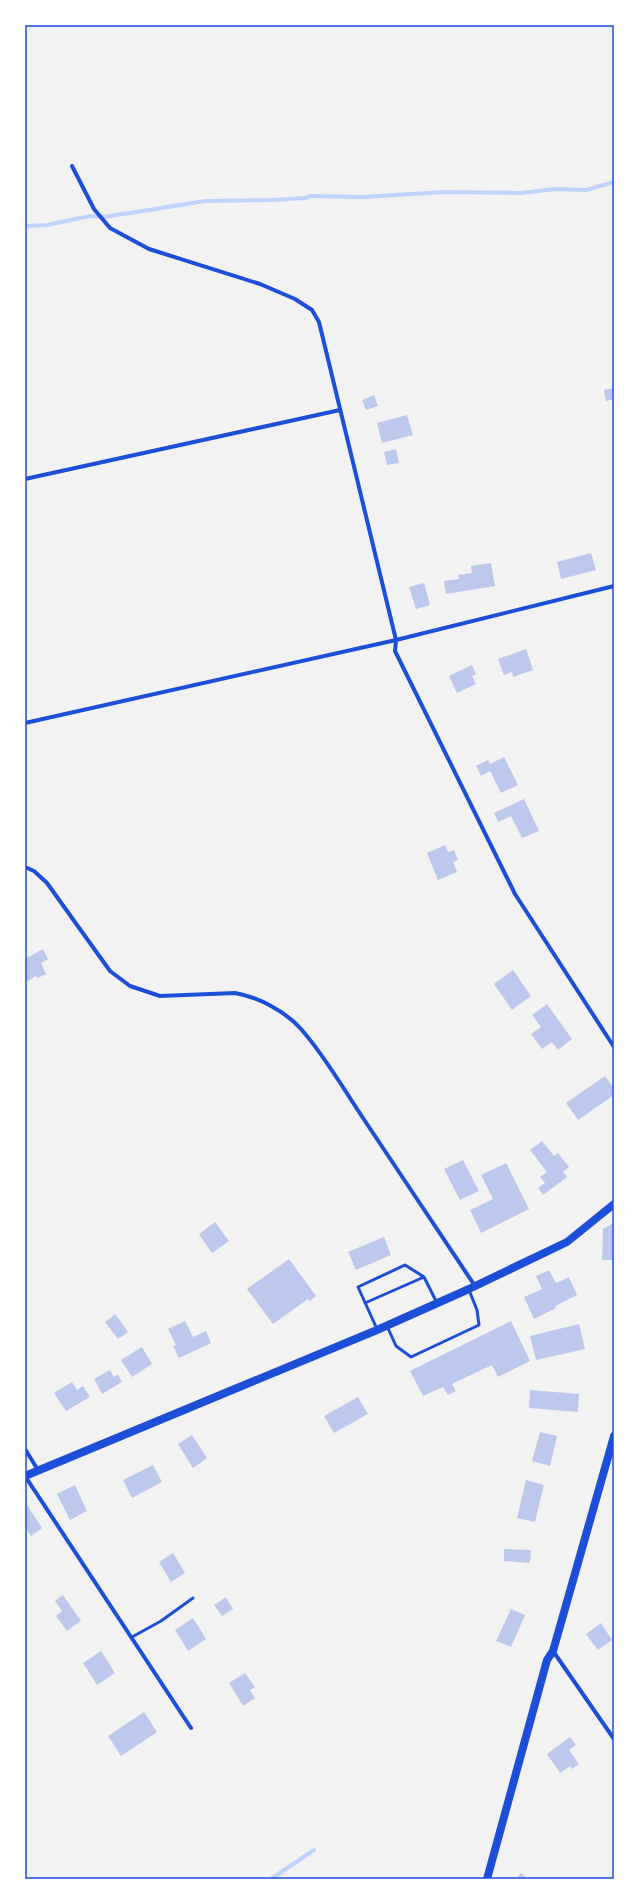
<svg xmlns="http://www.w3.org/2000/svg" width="639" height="1904" font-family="Barlow,sans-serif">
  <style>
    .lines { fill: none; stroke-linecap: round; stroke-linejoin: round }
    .stream { stroke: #bfd3fe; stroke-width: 4 }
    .building { fill: #bdc9ec }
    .service { stroke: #1d4ed8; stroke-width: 3 }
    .minor { stroke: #1d4ed8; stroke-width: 4 }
    .secondary { stroke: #1d4ed8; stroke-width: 8 }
    .neatline { fill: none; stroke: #1d4ed8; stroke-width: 1.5 }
  </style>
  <rect width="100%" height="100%" fill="#f2f2f2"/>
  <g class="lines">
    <path class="stream" d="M25,226L47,225L90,216L103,217L130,213L205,201L273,200L305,198L311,196L363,197L444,192L521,193L556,189L586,190L614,182
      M271,1879L314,1850"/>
  </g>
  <path class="building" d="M614,388V399L606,401L604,390Z
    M374,395L378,406L366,410L362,400Z
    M407,415L413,435L382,443L377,423Z
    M396,449L399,463L387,465L384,452Z
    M591,553L596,570L561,579L557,562Z
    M491,563L495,586L446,594L444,581L459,579L458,575L472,573L471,566Z
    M424,583L430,605L416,609L409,587Z
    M526,649L533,670L513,677L512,672L504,675L498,659Z
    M472,665L476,674L472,676L476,684L457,693L449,676Z
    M504,757L518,785L501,793L490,771L481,776L476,766L488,760L490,764Z
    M524,799L539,831L522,838L511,816L498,822L494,813Z
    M445,845L448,852L454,850L458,860L453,862L457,872L438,880L427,853Z
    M43,949L48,959L41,963L46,974L38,978L36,976L26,982L25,959Z
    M513,970L531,996L512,1010L494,984Z
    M547,1004L572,1039L558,1050L552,1042L542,1049L531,1034L541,1027L532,1015Z
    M605,1076L614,1089V1095L578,1120L566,1103Z
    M542,1141L554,1156L558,1153L569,1167L563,1172L567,1177L543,1195L538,1188L545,1183L540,1177L547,1172L530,1150Z
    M463,1160L479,1191L460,1200L444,1169Z
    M506,1163L529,1209L481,1233L470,1210L493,1199L481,1175Z
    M215,1222L229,1241L212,1253L199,1234Z
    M614,1223V1260H602L603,1229Z
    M384,1237L391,1255L356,1270L348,1252Z
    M289,1259L316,1296L310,1301L308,1299L273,1324L247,1289Z
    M549,1270L556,1283L569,1277L577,1295L555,1306L556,1308L534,1319L524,1297L542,1289L536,1276Z
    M115,1314L128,1332L118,1339L105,1322Z
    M185,1321L193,1337L206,1331L211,1343L179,1358L173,1346L176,1345L168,1329Z
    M511,1321L530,1361L498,1377L492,1365L452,1384L456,1391L448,1395L443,1387L423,1396L410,1371Z
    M579,1324L585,1349L536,1360L530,1336Z
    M142,1347L152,1364L132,1377L121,1360Z
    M110,1370L114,1377L118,1374L122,1382L102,1394L94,1379Z
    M72,1382L77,1390L83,1386L90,1397L66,1411L54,1393Z
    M530,1390L579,1394L578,1412L529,1408Z
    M358,1397L368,1414L334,1433L324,1416Z
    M540,1432L557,1436L550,1466L532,1461Z
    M192,1435L207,1458L193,1468L178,1444Z
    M153,1465L162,1482L132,1498L123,1480Z
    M526,1480L544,1485L535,1522L517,1518Z
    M75,1485L87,1511L70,1520L57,1494Z
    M25,1502L42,1528L31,1536L25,1527Z
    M504,1549L531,1550L530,1563L504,1561Z
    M173,1553L185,1573L171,1582L159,1562Z
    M63,1595L81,1621L67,1631L56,1616L62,1611L55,1601Z
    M226,1597L233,1609L222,1616L214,1605Z
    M511,1609L525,1615L511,1647L496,1641Z
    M193,1618L206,1639L188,1651L175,1630Z
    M601,1623L612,1640L598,1650L586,1634Z
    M101,1651L115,1673L97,1685L83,1663Z
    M245,1673L255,1687L250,1690L255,1698L243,1706L229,1683Z
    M144,1712L157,1732L121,1756L108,1736Z
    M570,1737L576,1745L569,1750L579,1764L572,1769L570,1766L560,1773L547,1754Z
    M521,1873L528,1879H516Z"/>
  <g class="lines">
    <path class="service" d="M365,1303L424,1277
      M387,1326L396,1346L411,1357L479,1325L477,1310L469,1290
      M377,1329L358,1287L405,1265L424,1277L437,1303
      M132,1637L161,1621L193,1598"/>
    <path class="minor" d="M72,166L94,209L110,228L149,249L260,284L295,299L312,310L319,322L396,640L395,651L515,894L614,1047
      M25,479L340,410
      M25,723L396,640L614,586
      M25,867L34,871L47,883L110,971L130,986L160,996L235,993C258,997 285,1011 301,1029C325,1056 344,1090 365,1121C402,1176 438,1231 475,1286
      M25,1449L38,1470
      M25,1476L191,1728
      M553,1651L614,1739"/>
    <path class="secondary" d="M25,1476L377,1330L469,1289L567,1242L614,1204
      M487,1879L547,1660L553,1651L614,1436"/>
  </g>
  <rect width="639" height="1904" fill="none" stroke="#ffffff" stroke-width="52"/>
  <rect x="26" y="26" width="587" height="1852" class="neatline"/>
</svg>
